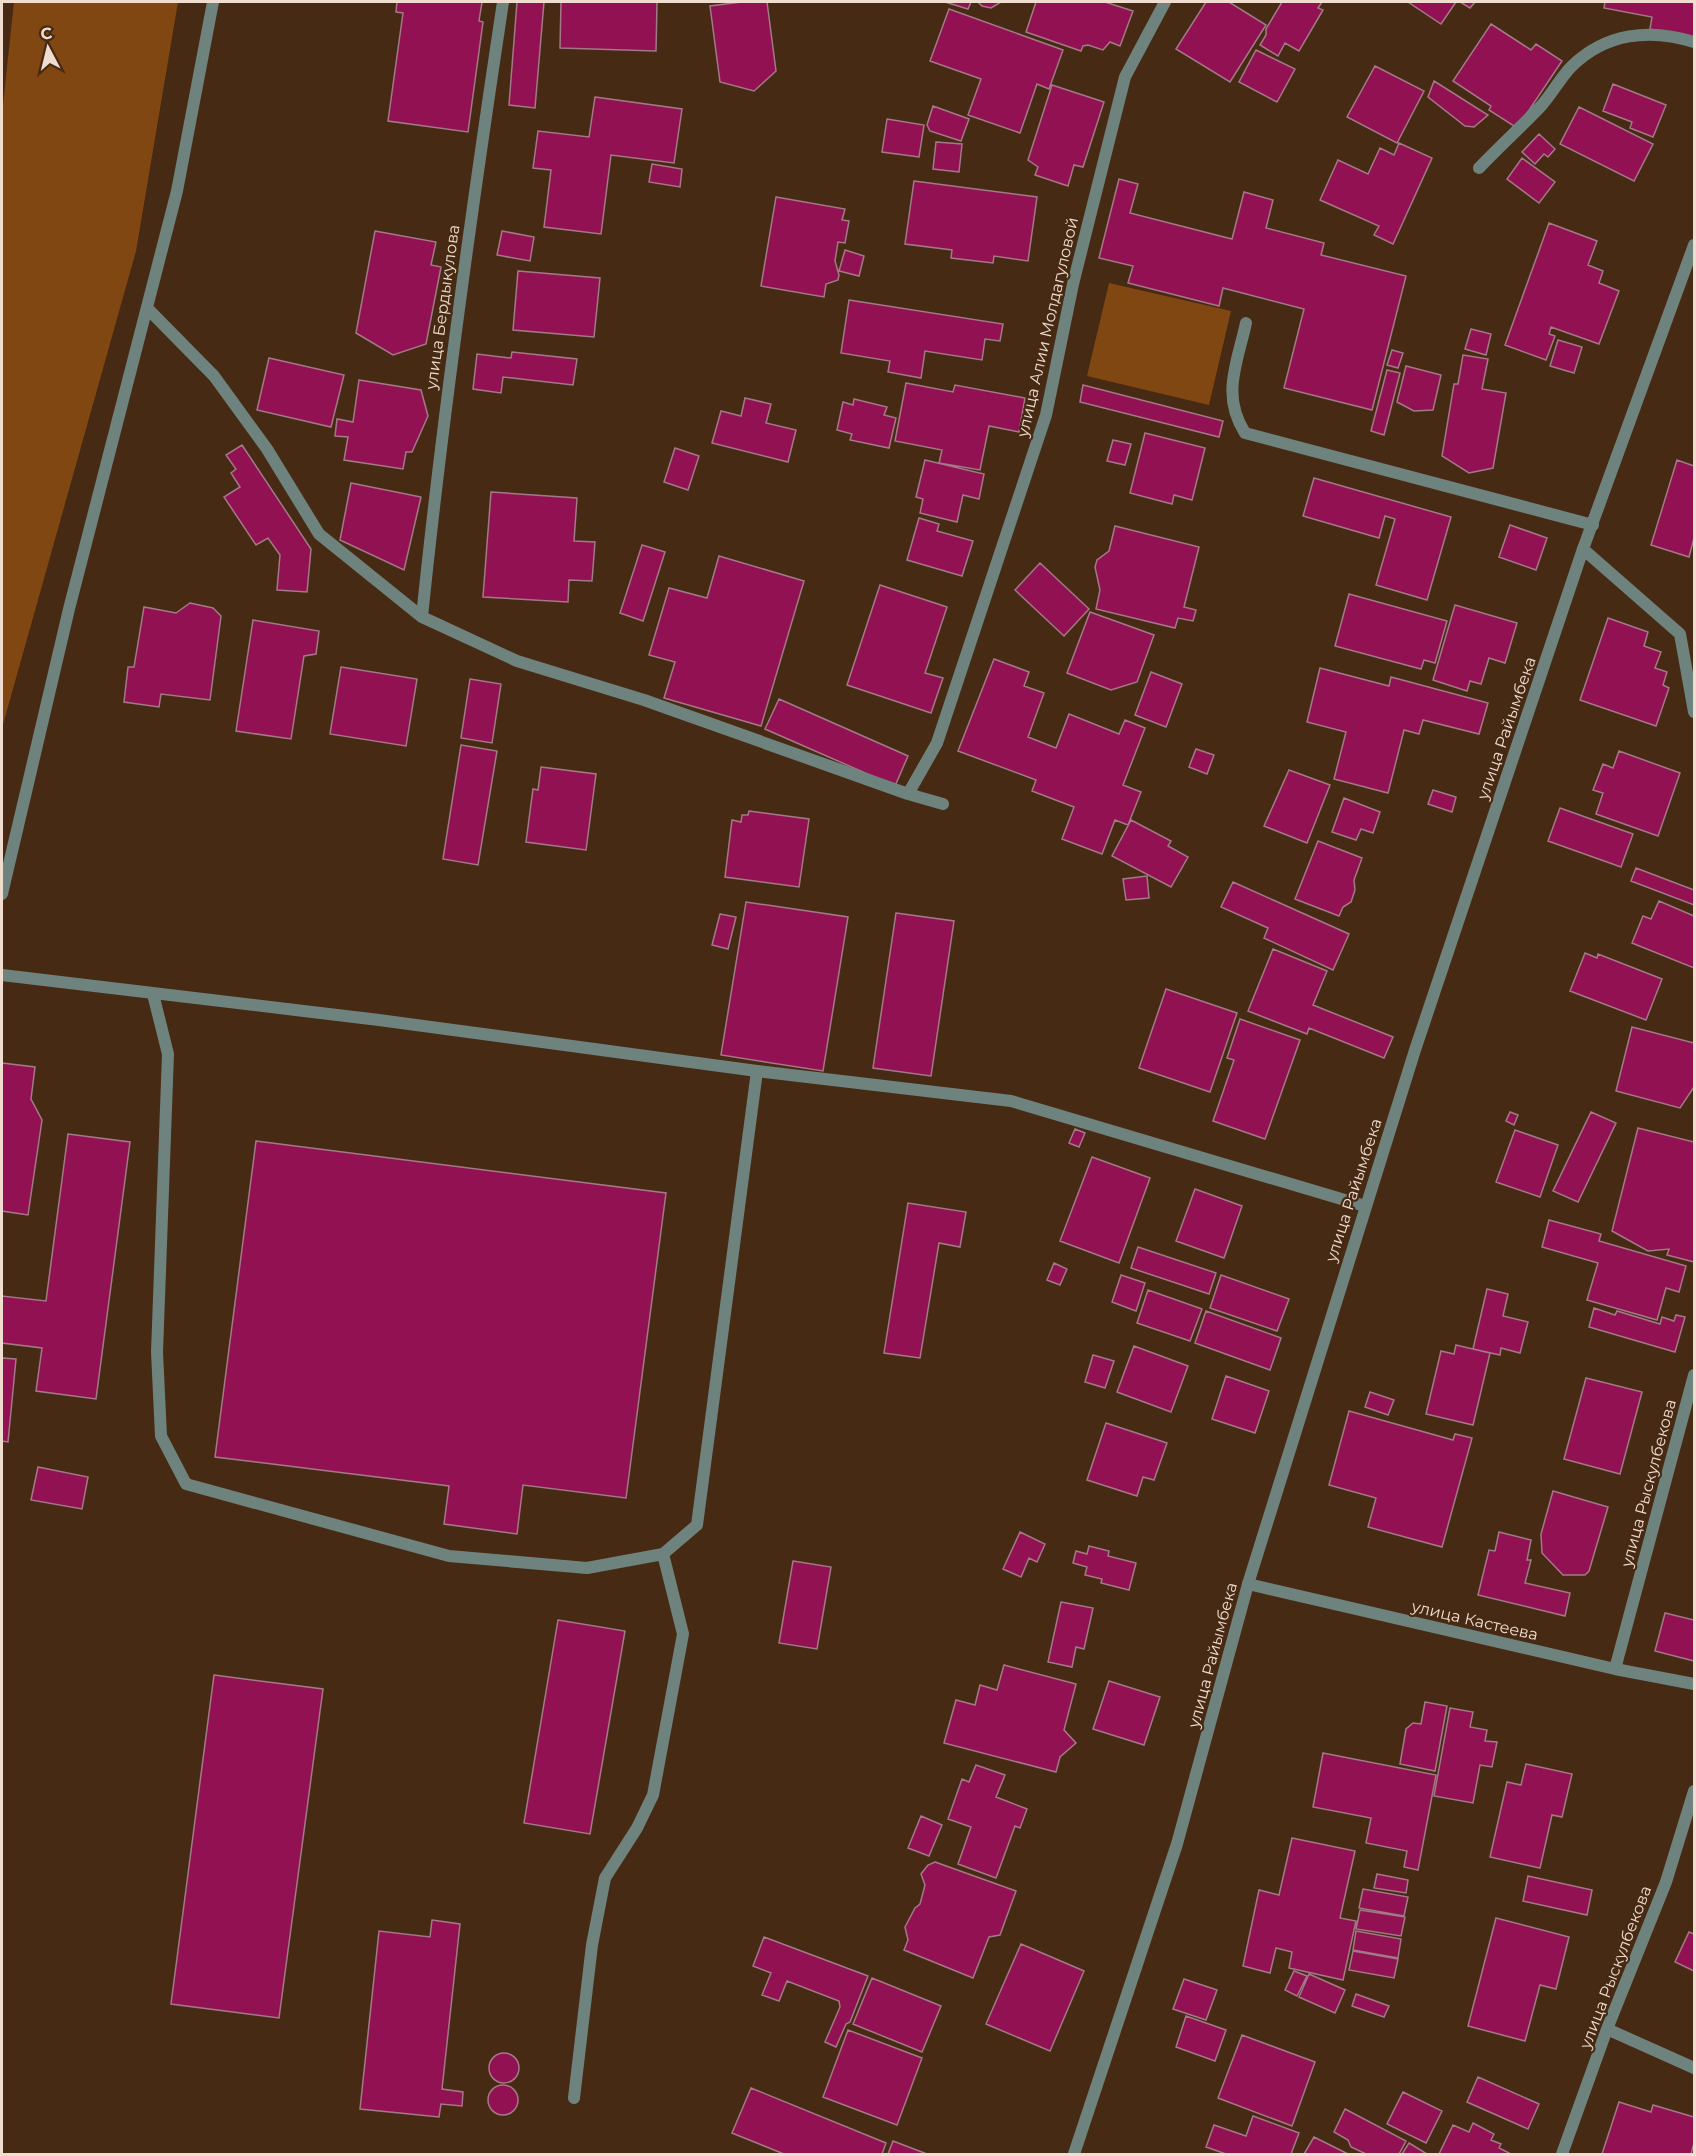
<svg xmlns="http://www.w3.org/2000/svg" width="1696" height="2156" font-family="Montserrat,sans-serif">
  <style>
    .green { fill: #814712 }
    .building { fill: #911152; stroke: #a37987; stroke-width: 1.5 }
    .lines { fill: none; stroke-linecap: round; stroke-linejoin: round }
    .service { stroke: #6f837e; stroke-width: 12 }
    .minor { stroke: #6f837e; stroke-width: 12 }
    .tertiary { stroke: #6f837e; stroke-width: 12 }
    .labels { text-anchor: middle; stroke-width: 4.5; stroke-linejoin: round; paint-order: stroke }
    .street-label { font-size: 16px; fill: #f0ddcf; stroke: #472a14 }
  </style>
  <rect width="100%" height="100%" fill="#472a14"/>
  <path class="green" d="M14,2H178L136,251L2,728V114Z
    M1109,283L1231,311L1209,405L1087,376Z"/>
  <path class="building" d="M397,2H482L479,21L483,22L468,132L388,121L403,13L396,12Z
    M517,2H544L535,108L509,105Z
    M561,2H657L656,51L560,48Z
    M742,2H767L776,71L754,91L720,82L710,6Z
    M945,2H971L968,9Z
    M978,2H1001L991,8L982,6Z
    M1036,2H1105L1133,11L1120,46L1110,42L1103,50L1088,45L1083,46L1081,51L1026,32Z
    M1206,2H1229L1266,25L1230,82L1176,49Z
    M1282,2H1322L1318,8L1323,10L1299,51L1285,43L1278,56L1260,45L1266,35V29Z
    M1408,2H1456L1441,24Z
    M1460,2H1475L1470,8Z
    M1605,2H1694V37L1650,29L1652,17L1604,8Z
    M949,9L1063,50L1049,89L1037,84L1020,133L968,115L981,79L930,61Z
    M1491,24L1531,50L1536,44L1562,61L1517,128L1489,110L1491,106L1453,81Z
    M1256,50L1295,69L1277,102L1239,82Z
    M1375,66L1424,91L1397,143L1347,117Z
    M1434,81L1488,115L1474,127L1465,126L1428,97Z
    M1613,84L1666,105L1653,137L1630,128L1632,122L1603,111Z
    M1052,85L1104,102L1083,167L1074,165L1068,186L1035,175L1038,167L1028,160Z
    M595,97L682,109L674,163L611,155L601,234L544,227L551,170L533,168L538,131L589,137Z
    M933,106L969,119L961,141L930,131L927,125Z
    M1579,107L1653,144L1634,181L1560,144Z
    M887,119L924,125L919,157L882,152Z
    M1539,134L1555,149L1548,157L1544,154L1535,164L1522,152Z
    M936,142L962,144L959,172L933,169Z
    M1399,143L1432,158L1393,244L1374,235L1379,226L1320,200L1338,160L1368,174L1380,148L1394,155Z
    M1522,158L1555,182L1539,203L1507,179Z
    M652,164L682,169L680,187L649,182Z
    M1119,179L1138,184L1130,213L1232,239L1244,192L1273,200L1266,228L1324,243L1321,255L1406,276L1372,410L1284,388L1304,309L1223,288L1219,306L1128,283L1133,266L1099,258Z
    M914,181L1037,197L1028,261L994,256L993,263L951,258L952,250L905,244Z
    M776,197L845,209L842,220L849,221L845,243L838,242L835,261L839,275L838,280L826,284L824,297L761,286Z
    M1549,223L1597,241L1588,265L1603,271L1599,283L1619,291L1599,344L1551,327L1549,334L1555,336L1546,360L1505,345Z
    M375,231L436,242L431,265L441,267L426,344L393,355L356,333Z
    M502,231L534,237L530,261L497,255Z
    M845,250L864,256L859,276L839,271Z
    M518,271L600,278L594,337L513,330Z
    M849,300L1003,324L1000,341L985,339L982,360L925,351L921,378L888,372L890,361L841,353Z
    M1471,329L1491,334L1486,355L1465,349Z
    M1558,340L1582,347L1574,373L1550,366Z
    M1392,350L1403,353L1398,368L1387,365Z
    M512,352L577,359L573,385L503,377L501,393L473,389L477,354L511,358Z
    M1463,355L1488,359L1482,389L1506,393L1493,468L1469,473L1442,456L1454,384H1458Z
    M269,358L344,375L331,427L257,410Z
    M1406,366L1441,375L1433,410L1414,411L1397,402Z
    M1387,370L1400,373L1384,435L1371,431Z
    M359,380L421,390L428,416L412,452H406L403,469L344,460L348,437L335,436L337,419L353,422Z
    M906,383L953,392L955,385L1025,398L1019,432L989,426L980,470L939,463L942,450L895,441Z
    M1083,385L1223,421L1219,437L1080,402Z
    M745,398L771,404L766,423L796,430L788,462L712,443L721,411L741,416Z
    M854,399L887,407L884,415L896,418L889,448L850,440L852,434L837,430L843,402L853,405Z
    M1145,433L1205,448L1192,500L1174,495L1172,504L1130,493Z
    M1113,440L1131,444L1125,465L1107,461Z
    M242,445L311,549L307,592L277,590L280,555L268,538L256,545L224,497L240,487L231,473L236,469L226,455Z
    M675,448L699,456L688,490L664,482Z
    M925,460L984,474L979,499L963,495L957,522L920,513L923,499L916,497Z
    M1677,460L1694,466V538L1689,557L1651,545Z
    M1314,478L1451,517L1427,600L1376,585L1395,519L1385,516L1379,538L1303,516Z
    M351,483L421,497L404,570L340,540Z
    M491,492L577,498L574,541L595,542L592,581L569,580L568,602L483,597Z
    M919,518L939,524L937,531L973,541L962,576L907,560Z
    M1510,525L1547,538L1536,570L1499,557Z
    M1115,526L1199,547L1184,607L1196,610L1193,621L1178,618L1175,628L1096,609L1100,590L1095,567L1097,560L1109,551Z
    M642,545L665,552L643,621L620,613Z
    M719,556L804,581L761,726L664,698L675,662L649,655L669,588L707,598Z
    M1040,563L1089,609L1064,636L1015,590Z
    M880,585L947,607L925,673L943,678L931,713L847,685Z
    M1349,594L1447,621L1435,663L1424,660L1421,669L1335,646Z
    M190,603L213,608L221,616L210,700L161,694L159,707L124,702L128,667H134L144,607L176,613Z
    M1455,605L1517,623L1505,663L1489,658L1481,684L1470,681L1467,691L1433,680Z
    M1090,612L1154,635L1137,682L1111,690L1067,673Z
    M1608,618L1648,632L1644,646L1661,652L1655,668L1667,672L1663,685L1669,688L1656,726L1580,700Z
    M253,620L319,631L316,654L304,656L291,739L236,731Z
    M994,659L1029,672L1024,686L1044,693L1028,737L1056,748L1069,714L1119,734L1125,720L1145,728L1123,785L1141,792L1128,825L1115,820L1102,854L1062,839L1074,807L1032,791L1036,780L958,751Z
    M341,667L417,679L406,746L330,734Z
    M1320,668L1389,686L1391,677L1488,703L1479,734L1423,720L1419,734L1404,730L1388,793L1334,779L1346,732L1307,722Z
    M1151,672L1182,684L1166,727L1135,715Z
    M470,679L501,684L492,743L461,738Z
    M779,699L908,756L895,786L765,729Z
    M461,745L497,751L478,865L443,859Z
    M1196,749L1214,755L1207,774L1189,767Z
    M1619,751L1680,773L1658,836L1596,814L1603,793L1593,790L1603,764L1613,768Z
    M541,767L596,774L586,850L526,842L533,789L538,790Z
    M1289,770L1330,785L1307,843L1264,826Z
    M1433,790L1456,797L1452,812L1428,804Z
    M1344,798L1380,812L1373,833L1361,829L1356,840L1332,832Z
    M1560,808L1633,834L1621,867L1548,841Z
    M749,811L809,819L799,887L725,877L732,820L741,822L742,815H748Z
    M1131,820L1171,841L1168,846L1188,857L1171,887L1112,856Z
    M1318,841L1362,858L1354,880L1355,890L1351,902L1343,907L1339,916L1295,899Z
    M1636,868L1694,890V905L1631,881Z
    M1147,876L1149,898L1126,900L1123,879Z
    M1233,882L1349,934L1333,970L1264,938L1268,928L1221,907Z
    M1659,901L1694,916V968L1632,943L1643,916L1651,919Z
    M746,902L848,917L823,1071L721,1055Z
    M896,913L954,921L931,1076L873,1068Z
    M720,914L736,917L728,949L712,945Z
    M1273,949L1327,971L1313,1005L1393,1037L1384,1058L1309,1028L1307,1034L1248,1011Z
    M1585,953L1597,958L1598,954L1662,979L1646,1020L1570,991Z
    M1166,989L1237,1013L1210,1092L1139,1068Z
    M1240,1019L1300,1040L1265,1139L1213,1121L1234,1060L1227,1058Z
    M1632,1027L1694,1043V1087L1680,1108L1616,1091Z
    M2,1063L35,1067L31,1099L42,1120L28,1215L2,1211Z
    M1510,1112L1518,1115L1514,1125L1506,1121Z
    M1591,1112L1616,1123L1578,1202L1553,1191Z
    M1638,1128L1694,1142V1262L1667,1255L1669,1249L1648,1251L1612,1231Z
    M1075,1129L1085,1133L1079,1147L1069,1143Z
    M1515,1130L1558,1145L1540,1197L1496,1182Z
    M68,1134L130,1142L96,1399L36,1391L42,1348L2,1343V1296L46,1301Z
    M256,1141L666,1193L626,1498L523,1485L517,1534L444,1524L449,1486L215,1457Z
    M1092,1157L1150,1178L1119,1263L1060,1241Z
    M1195,1189L1242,1206L1224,1258L1176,1241Z
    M908,1203L966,1212L960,1247L939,1243L920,1358L884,1353Z
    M1549,1220L1601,1234L1599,1241L1686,1266L1679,1292L1666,1288L1657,1320L1587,1300L1598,1263L1542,1247Z
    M1138,1247L1216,1273L1209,1294L1131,1268Z
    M1054,1263L1067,1269L1060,1285L1047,1280Z
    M1121,1275L1145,1283L1136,1311L1112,1302Z
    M1221,1275L1289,1299L1277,1331L1210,1308Z
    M1487,1289L1508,1294L1503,1316L1528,1322L1520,1353L1501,1348L1500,1355L1473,1349Z
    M1148,1290L1202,1309L1190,1341L1137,1323Z
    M1594,1308L1615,1315L1617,1311L1660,1324L1662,1317L1674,1321L1676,1315L1685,1317L1675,1352L1589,1327Z
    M1206,1311L1281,1338L1270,1370L1195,1343Z
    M1456,1345L1490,1353L1473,1425L1426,1414L1441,1351L1454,1354Z
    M1134,1346L1188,1366L1171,1412L1117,1392Z
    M1093,1355L1114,1361L1105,1388L1085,1382Z
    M2,1358L16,1359L8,1442L2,1441Z
    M1226,1376L1269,1391L1255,1433L1212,1419Z
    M1586,1378L1642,1392L1620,1474L1564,1459Z
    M1370,1392L1394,1400L1388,1415L1365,1407Z
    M1349,1411L1453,1440L1455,1434L1472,1438L1442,1547L1368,1527L1376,1498L1329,1485Z
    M1106,1423L1167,1443L1154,1480L1143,1477L1137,1496L1087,1480Z
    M38,1467L88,1477L82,1509L31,1500Z
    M1553,1491L1608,1507L1589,1571L1585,1575H1563L1542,1553L1541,1534Z
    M1020,1532L1045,1544L1037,1562L1029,1558L1021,1577L1003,1569Z
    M1499,1532L1531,1540L1527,1560H1531L1525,1583L1570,1593L1565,1616L1478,1595L1489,1550L1495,1551Z
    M1089,1546L1109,1551L1108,1556L1136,1563L1129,1590L1101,1583L1102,1579L1085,1575L1087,1567L1073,1563L1076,1551L1087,1554Z
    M793,1561L831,1567L817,1649L779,1643Z
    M1061,1602L1093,1608L1084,1649L1076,1647L1072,1667L1048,1662Z
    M1665,1613L1694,1620V1661L1655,1651Z
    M558,1620L625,1631L590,1834L524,1823Z
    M1004,1665L1076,1684L1064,1730L1076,1743L1060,1757L1056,1772L944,1743L956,1700L975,1705L980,1685L997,1690Z
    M214,1675L323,1689L279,2018L171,2004Z
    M1109,1681L1160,1697L1144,1745L1093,1729Z
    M1425,1702L1447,1706L1435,1771L1400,1764L1406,1729L1413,1723L1421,1724Z
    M1450,1708L1473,1712L1470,1727L1487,1730L1485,1741L1497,1742L1492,1767L1480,1765L1473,1803L1434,1796Z
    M1323,1753L1436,1775L1418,1870L1404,1867L1407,1851L1366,1843L1371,1818L1313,1807Z
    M1526,1764L1572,1774L1562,1817L1552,1815L1540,1868L1490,1857L1507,1782L1521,1785Z
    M976,1765L1005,1775L996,1797L1027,1809L1020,1828L1015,1826L996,1878L958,1864L971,1827L948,1819L962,1779L969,1782Z
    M921,1816L942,1825L929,1856L908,1848Z
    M1292,1838L1355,1851L1340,1918L1356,1921L1343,1980L1289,1968L1292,1952L1276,1948L1270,1973L1243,1966L1259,1890L1279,1895Z
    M935,1862L1016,1891L1000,1935L989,1937L973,1978L904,1950L908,1940L905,1927L915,1908L920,1904L925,1885L921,1874L928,1865Z
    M1377,1874L1408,1880L1406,1893L1374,1888Z
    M1528,1876L1592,1890L1587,1915L1523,1901Z
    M1363,1889L1408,1897L1404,1916L1359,1908Z
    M1360,1910L1405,1917L1401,1936L1356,1929Z
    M1496,1918L1569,1937L1556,1989L1540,1985L1525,2041L1468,2026Z
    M432,1920L460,1924L442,2089L463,2092L462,2106L441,2104L439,2117L360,2109L379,1931L430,1937Z
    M1356,1931L1401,1939L1398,1958L1353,1950Z
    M1689,1932L1694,1934V1971L1675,1962Z
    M764,1937L868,1976L850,2022L846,2024L836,2047L825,2042L840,2007L839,2001L787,1981L779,2001L762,1995L771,1973L753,1966Z
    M1021,1944L1084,1971L1050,2051L986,2024Z
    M1353,1951L1398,1959L1394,1978L1349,1970Z
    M1294,1971L1307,1976L1297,1996L1285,1990Z
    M1309,1974L1345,1990L1335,2013L1299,1997Z
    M872,1978L941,2006L922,2052L853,2024Z
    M1184,1979L1217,1990L1206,2020L1173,2009Z
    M1356,1994L1389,2006L1384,2017L1352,2006Z
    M1186,2016L1226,2030L1215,2061L1176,2047Z
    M848,2030L922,2058L897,2125L823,2097Z
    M1242,2035L1315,2062L1292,2126L1218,2098Z
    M489 2068a15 15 0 1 1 30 0a15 15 0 1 1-30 0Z
    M1478,2077L1539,2104L1528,2129L1467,2102Z
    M488 2100a15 15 0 1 1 30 0a15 15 0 1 1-30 0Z
    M751,2088L886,2143L882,2154H784L732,2133Z
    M1403,2092L1442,2111L1426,2143L1387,2124Z
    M1619,2102L1651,2112L1653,2105L1694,2117V2143L1691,2154H1694H1602Z
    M1345,2109L1406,2141L1399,2154H1366L1351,2147L1348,2140L1334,2132Z
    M1253,2116L1299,2133L1291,2154H1226L1206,2147L1214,2125L1246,2136Z
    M1473,2123L1494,2134L1491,2140L1501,2144L1499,2148L1509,2153L1508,2154H1439L1453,2125L1469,2132Z
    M1314,2137L1348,2154H1304Z
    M893,2141L927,2154H888Z
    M1409,2143L1427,2154H1402Z"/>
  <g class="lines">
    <path class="service" d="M1479,168C1499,147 1521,127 1541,106C1552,94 1560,78 1572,66C1606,33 1650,28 1694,42
      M1246,323C1237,364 1221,395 1245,433L1593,525
      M153,994L168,1054L157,1352L161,1436L186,1484L449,1556L587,1568L663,1554L697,1525L757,1071
      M574,2098L592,1945L605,1878L637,1828L653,1795L683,1634L663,1554"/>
    <path class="minor" d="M148,309L214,376L267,449L319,534L422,617L517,661L644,700L908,794L943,804
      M1583,549L1680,634L1694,712
      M422,617C443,411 472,207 503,2
      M908,794L937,743L1046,415L1073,284L1125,77L1165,2
      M2,894L69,609L177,191L213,2
      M2,975L379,1020L757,1071L1011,1101L1365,1206
      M1248,1584L1615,1669L1694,1684
      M1615,1669L1694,1375
      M1607,2029L1694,2068
      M1562,2154L1607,2029L1666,1882L1694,1791"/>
    <path class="tertiary" d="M1074,2154L1177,1844L1248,1584L1415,1050L1583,549L1694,245"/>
  </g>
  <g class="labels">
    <g class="street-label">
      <text transform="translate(442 307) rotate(-82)" y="6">улица Бердыкулова</text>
      <text transform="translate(1047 327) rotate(-77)" y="6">улица Алии Молдагуловой</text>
      <text transform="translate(1506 728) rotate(-71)" y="6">улица Райымбека</text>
      <text transform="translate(1353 1190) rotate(-72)" y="6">улица Райымбека</text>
      <text transform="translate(1648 1483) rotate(-75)" y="6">улица Рыскулбекова</text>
      <text transform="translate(1475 1620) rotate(13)" y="6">улица Кастеева</text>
      <text transform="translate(1212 1655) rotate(-75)" y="6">улица Райымбека</text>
      <text transform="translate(1615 1967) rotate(-69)" y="6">улица Рыскулбекова</text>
    </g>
  </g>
  <rect width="1696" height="2156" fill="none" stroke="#f0ddcf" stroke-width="6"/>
  <g transform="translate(48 48) rotate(353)" stroke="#472a14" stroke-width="4.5" paint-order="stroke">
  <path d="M0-4.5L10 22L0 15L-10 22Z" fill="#f0ddcf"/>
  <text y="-9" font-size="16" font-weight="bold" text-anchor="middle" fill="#f0ddcf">С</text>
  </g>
</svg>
